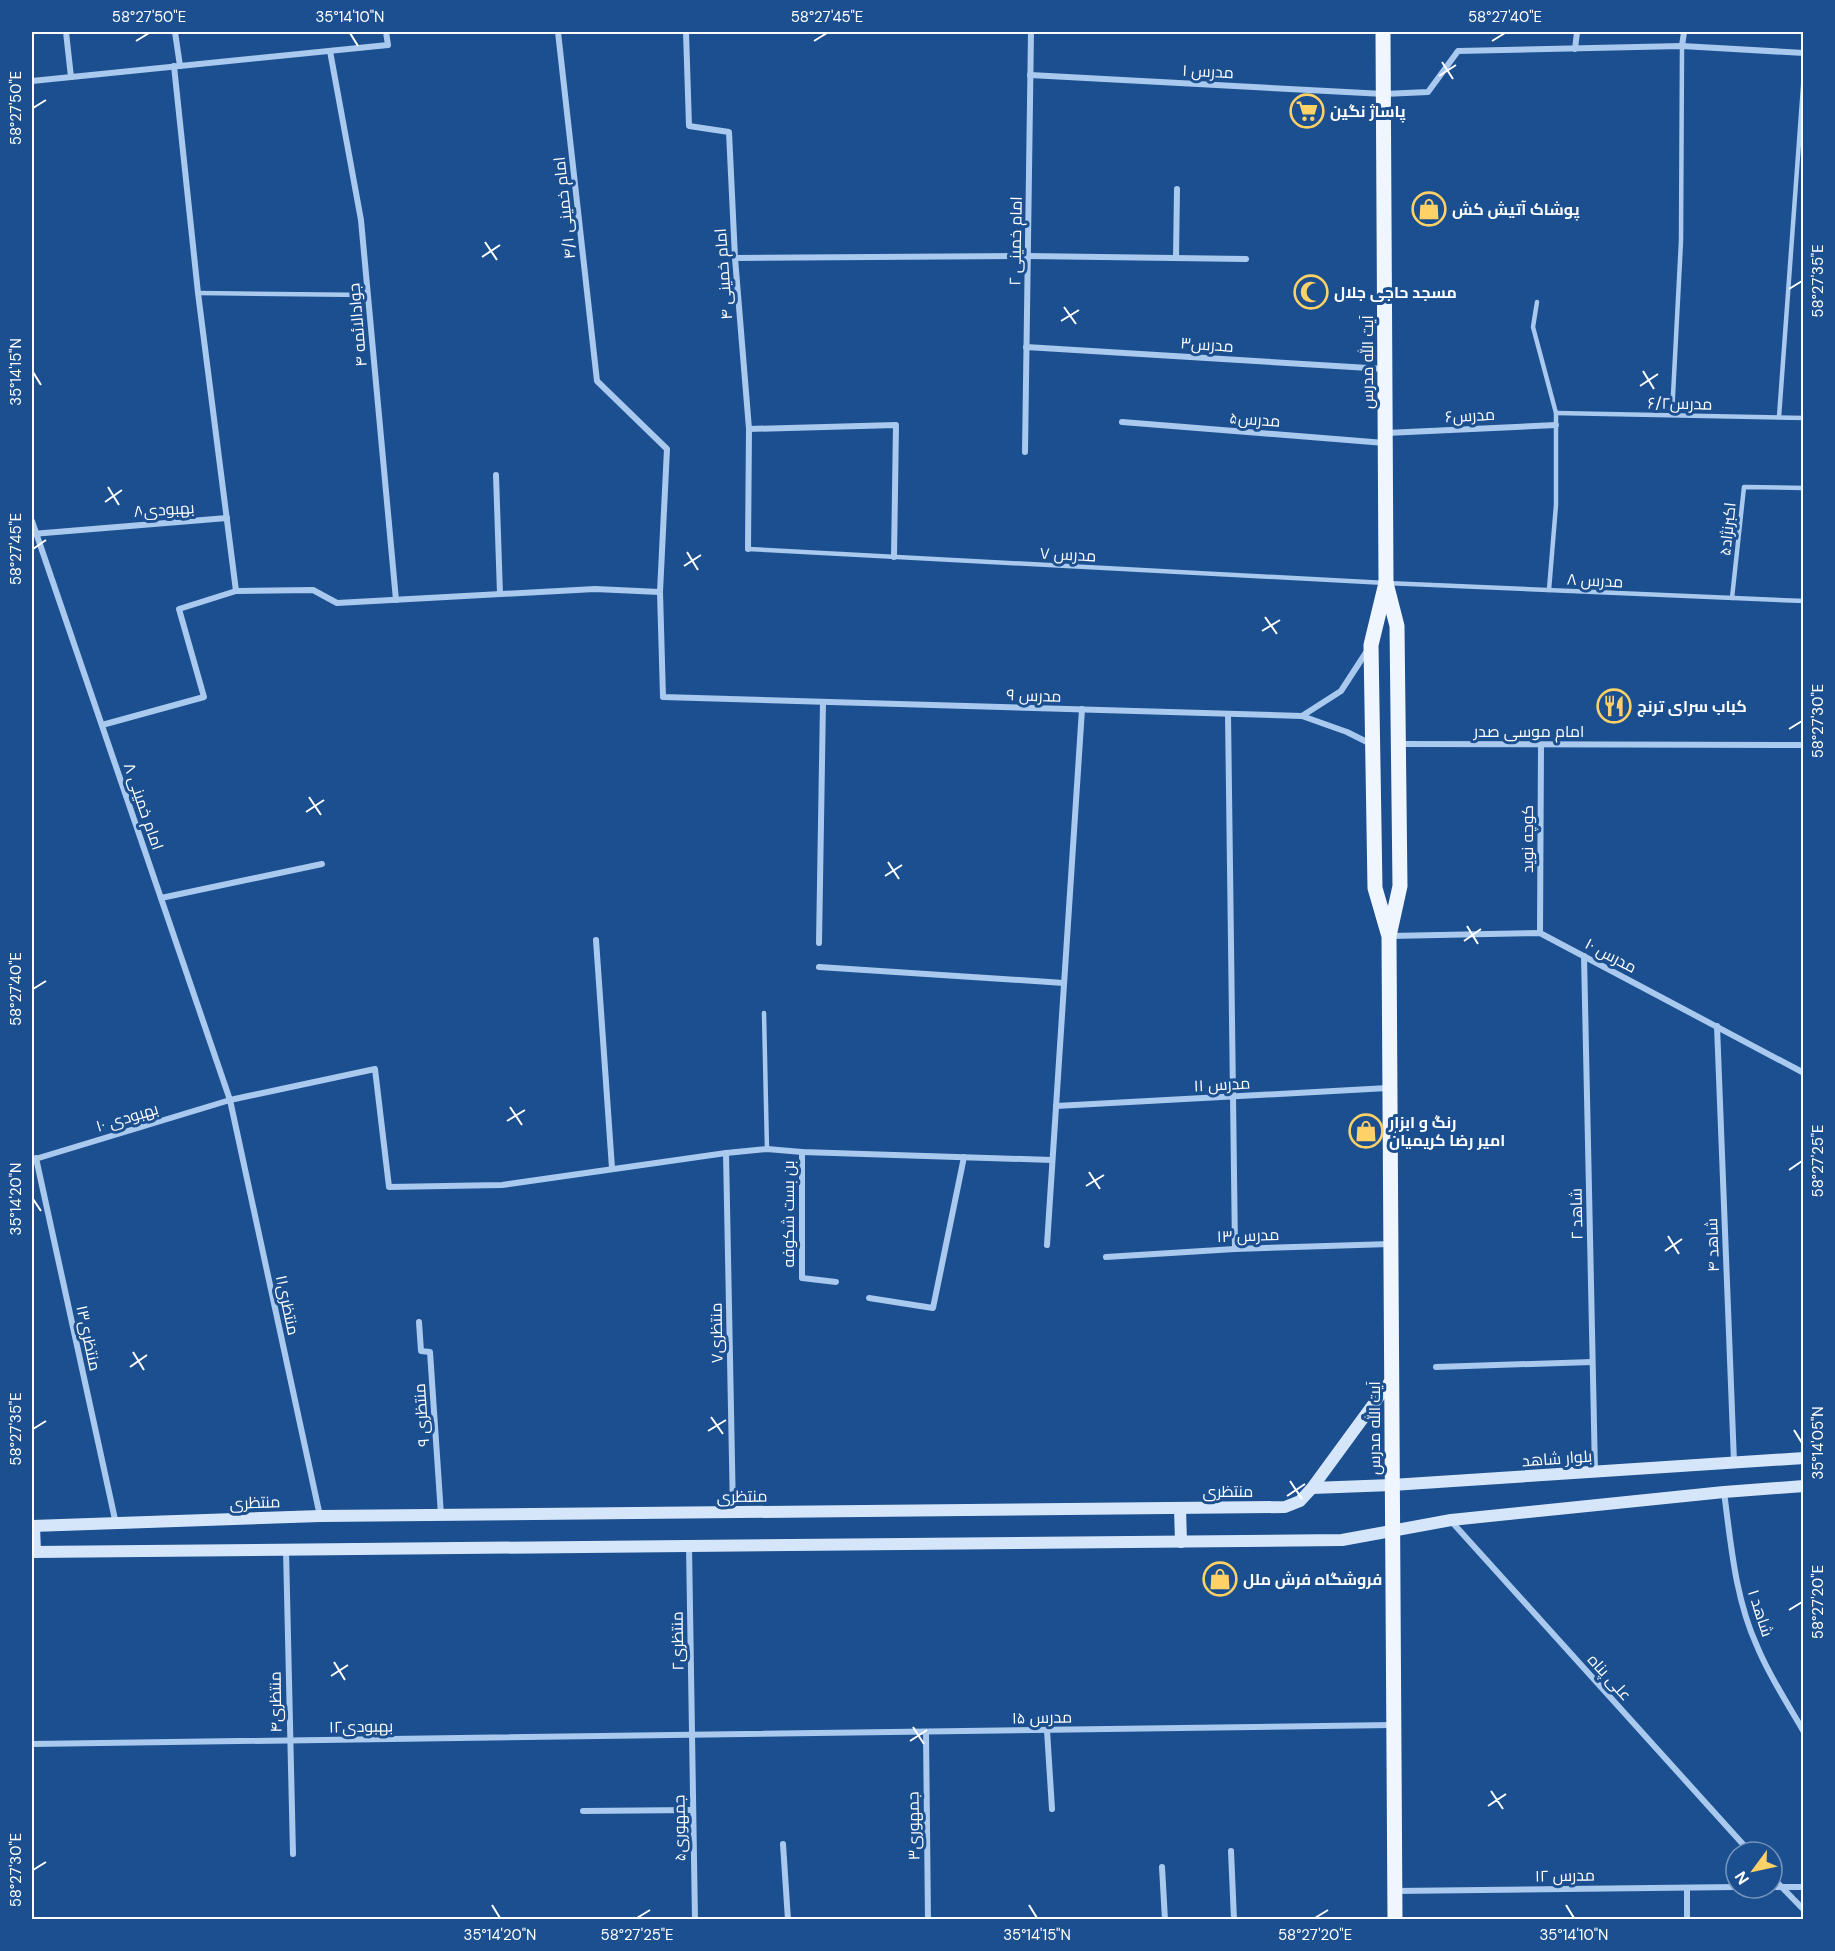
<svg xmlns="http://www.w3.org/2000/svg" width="1835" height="1951" viewBox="0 0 1835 1951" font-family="'DM Sans',Cairo,sans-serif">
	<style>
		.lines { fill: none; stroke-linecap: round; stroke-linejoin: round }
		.lane { stroke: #a9c9ee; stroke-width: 4.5 }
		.street { stroke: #a9c9ee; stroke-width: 6 }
		.secondary { stroke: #d6e6fa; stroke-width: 12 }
		.primary { stroke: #f0f6ff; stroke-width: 15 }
		.ticks { fill: none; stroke: #fff; stroke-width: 2 }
		.labels { text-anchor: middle; stroke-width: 6; stroke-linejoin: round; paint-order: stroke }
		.street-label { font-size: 16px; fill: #fff; stroke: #1b4f8f }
		.poi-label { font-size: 16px; font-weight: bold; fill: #fff; stroke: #1b4f8f; text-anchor: start }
		.neatline { fill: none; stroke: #fff; stroke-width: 2 }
		.ticks-label { font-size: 15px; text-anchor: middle; fill: #fff }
	</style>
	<rect width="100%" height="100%" fill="#1b4f8f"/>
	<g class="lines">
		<g class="lane">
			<path d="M198 293 368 295"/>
			<path d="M1537 302 1533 327 1556 413V505L1549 590"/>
			<path d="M1556 413 1804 418"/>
			<path d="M1672 415 1681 241 1682 46"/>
			<path d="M1779 417 1804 73"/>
			<path d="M748 549 1386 583 1804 601"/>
			<path d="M1732 598 1744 487 1804 488"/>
			<path d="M764 1013 767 1149"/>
		</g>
		<g class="street">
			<path d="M66 32 71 77"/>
			<path d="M175 32 180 66"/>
			<path d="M558 32 597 381 667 449 660 592 663 697 1302 716 1341 691 1367 651"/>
			<path d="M686 32 689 126 729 132 735 258 749 429 748 549"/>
			<path d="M1682 46 1684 32"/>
			<path d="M1575 49 1577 32"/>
			<path d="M330 51 361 220 396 600"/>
			<path d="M174 66 198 293 236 591"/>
			<path d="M1030 75 1384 94 1428 92 1458 51 1682 46 1804 53"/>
			<path d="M32 81 388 45 386 32"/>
			<path d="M735 258 1028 256 1246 259"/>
			<path d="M1176 258 1177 189"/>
			<path d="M1026 347 1385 369"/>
			<path d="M1122 422 1385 443"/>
			<path d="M749 429 896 425 894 557"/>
			<path d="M1386 433 1556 425"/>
			<path d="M1025 452 1031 32"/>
			<path d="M496 475 500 594"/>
			<path d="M32 521 230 1100 320 1516"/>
			<path d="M32 534 227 518"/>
			<path d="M1228 714 1235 1249"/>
			<path d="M1302 716 1347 732 1371 744"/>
			<path d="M102 725 204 697 179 609 236 591 313 590 337 603 595 589 660 592"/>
			<path d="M1399 744 1804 745"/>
			<path d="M161 898 322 864"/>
			<path d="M1540 933 1541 745"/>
			<path d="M1389 936 1540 933 1804 1073"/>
			<path d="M596 940 612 1168"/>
			<path d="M819 943 823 702"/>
			<path d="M1584 956 1595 1471"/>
			<path d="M819 967 1064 983"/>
			<path d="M1717 1026 1734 1462"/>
			<path d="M1056 1106 1388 1088"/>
			<path d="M802 1152V1278L836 1282"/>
			<path d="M726 1153 733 1512"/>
			<path d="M36 1158 116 1524"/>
			<path d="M32 1160 230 1100 375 1069 389 1187 502 1185 726 1153 767 1149 802 1152 1052 1160"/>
			<path d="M1047 1245 1082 709"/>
			<path d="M1106 1257 1235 1249 1390 1244"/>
			<path d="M869 1298 933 1308 964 1157"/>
			<path d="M419 1322 421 1351 430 1352 441 1515"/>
			<path d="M1436 1367 1592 1362"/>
			<path d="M1724 1492C1731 1544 1735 1598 1757 1646 1769 1676 1788 1704 1804 1732"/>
			<path d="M1451 1521 1750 1852"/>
			<path d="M689 1546 695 1920"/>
			<path d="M286 1550 293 1854"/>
			<path d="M1047 1730 1052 1809"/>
			<path d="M926 1732 928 1920"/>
			<path d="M32 1744 1393 1725"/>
			<path d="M583 1811 693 1810"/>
			<path d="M783 1844 788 1920"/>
			<path d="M1231 1851 1234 1920"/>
			<path d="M1162 1867 1165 1920"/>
			<path d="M1772 1877 1804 1910"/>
			<path d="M1772 1887H1804"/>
			<path d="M1687 1888V1920"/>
			<path d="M1395 1891 1736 1887"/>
		</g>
		<g class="secondary">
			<path d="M1312 1488 1392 1485 1804 1458"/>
			<path d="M1180 1508 1181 1542"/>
			<path d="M32 1526 320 1516 1285 1507 1300 1501 1312 1488 1391 1380"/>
			<path d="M34 1526 35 1552"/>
			<path d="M32 1552 1342 1540 1451 1520 1724 1492 1804 1486"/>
		</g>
		<g class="primary">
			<path d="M1383 32 1386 583 1371 645 1375 888 1388 933"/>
			<path d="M1386 583 1397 626 1400 886 1389 936 1395 1920"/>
		</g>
	</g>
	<path class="ticks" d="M350 33 358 46M136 41 149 33M814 41 827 33M1492 41 1505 33M1442 62 1453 79M1439 76 1456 65M33 108 46 100M485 242 497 260M482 257 500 245M1789 289 1802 281M1064 307 1076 324M1061 321 1079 310M1643 371 1654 389M33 372 41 385M1640 386 1658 374M108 487 119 505M105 502 122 490M33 549 46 540M687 552 698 570M684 566 701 555M1265 617 1277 634M1262 631 1280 620M1789 729 1802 721M309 797 321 815M306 812 324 800M888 862 899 879M885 876 902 865M1467 926 1478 944M1464 941 1481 929M33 989 46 981M510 1107 522 1125M507 1121 525 1110M1789 1170 1802 1161M1089 1172 1100 1189M1086 1186 1104 1175M33 1199 41 1211M1668 1236 1679 1254M1665 1251 1682 1239M133 1352 144 1370M130 1367 147 1355M711 1417 723 1434M33 1429 46 1421M1794 1430 1802 1443M708 1431 726 1420M1290 1481 1302 1499M1287 1496 1305 1484M1789 1610 1802 1602M334 1662 345 1680M331 1676 348 1665M913 1727 924 1744M910 1741 927 1730M1491 1791 1503 1809M1488 1806 1506 1794M33 1870 46 1862M492 1905 500 1918M1029 1905 1037 1918M1566 1905 1574 1918M637 1918 650 1910M1315 1918 1328 1910"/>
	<defs>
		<g id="supermarket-ring" transform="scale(1.725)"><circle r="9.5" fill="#1b4f8f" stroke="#ffd166" stroke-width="1.5"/><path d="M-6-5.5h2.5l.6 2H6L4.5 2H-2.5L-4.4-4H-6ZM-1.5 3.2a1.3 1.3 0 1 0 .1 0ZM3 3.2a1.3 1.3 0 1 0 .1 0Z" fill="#ffd166"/></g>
		<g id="shop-ring" transform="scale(1.725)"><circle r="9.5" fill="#1b4f8f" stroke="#ffd166" stroke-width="1.5"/><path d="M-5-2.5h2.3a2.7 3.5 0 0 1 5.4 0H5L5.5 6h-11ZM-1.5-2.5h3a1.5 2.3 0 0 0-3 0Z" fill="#ffd166"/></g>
		<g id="mosque-ring" transform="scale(1.725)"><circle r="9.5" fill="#1b4f8f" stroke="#ffd166" stroke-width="1.5"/><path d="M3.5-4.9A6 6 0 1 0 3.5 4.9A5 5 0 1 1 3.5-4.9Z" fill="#ffd166"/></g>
		<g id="restaurant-ring" transform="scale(1.725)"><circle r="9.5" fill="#1b4f8f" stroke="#ffd166" stroke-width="1.5"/><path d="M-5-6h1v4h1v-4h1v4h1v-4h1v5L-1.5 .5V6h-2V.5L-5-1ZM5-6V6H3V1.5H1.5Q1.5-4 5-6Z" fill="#ffd166"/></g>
	</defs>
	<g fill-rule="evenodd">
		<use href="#supermarket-ring" x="1307" y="111"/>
		<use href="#shop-ring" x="1429" y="209"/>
		<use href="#mosque-ring" x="1311" y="292"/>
		<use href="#restaurant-ring" x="1614" y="706"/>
		<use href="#shop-ring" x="1366" y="1131"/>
		<use href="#shop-ring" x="1220" y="1579"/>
	</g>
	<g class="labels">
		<g class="street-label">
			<text transform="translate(1208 71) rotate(3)" y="6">مدرس ۱</text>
			<text transform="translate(564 208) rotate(-96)" y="6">امام خمینی ۴/۱</text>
			<text transform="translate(1015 241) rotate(-89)" y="6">امام خمینی ۲</text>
			<text transform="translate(723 274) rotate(-94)" y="6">امام خمینی ۴</text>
			<text transform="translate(357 325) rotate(-95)" y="6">جوادالائمه ۴</text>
			<text transform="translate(1207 344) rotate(4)" y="6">مدرس۳</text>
			<text transform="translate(1367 362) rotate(-90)" y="6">آیت الله مدرس</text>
			<text transform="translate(1680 403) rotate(1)" y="6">مدرس۶/۲</text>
			<text transform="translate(1470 415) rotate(-3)" y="6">مدرس۶</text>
			<text transform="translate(1255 419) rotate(4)" y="6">مدرس۵</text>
			<text transform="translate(164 509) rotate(-4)" y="6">بهبودی۸</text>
			<text transform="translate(1727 529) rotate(-84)" y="6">اکبرنژاد۵</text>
			<text transform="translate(1068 554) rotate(3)" y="6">مدرس ۷</text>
			<text transform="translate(1595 580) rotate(3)" y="6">مدرس ۸</text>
			<text transform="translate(1034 695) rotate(2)" y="6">مدرس ۹</text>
			<text x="1529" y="737">امام موسی صدر</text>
			<text transform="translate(144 806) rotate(71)" y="6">امام خمینی ۸</text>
			<text transform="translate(1527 839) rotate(-90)" y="6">کوچه نوید</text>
			<text transform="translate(1611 955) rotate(28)" y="6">مدرس ۱۰</text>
			<text transform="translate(1222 1084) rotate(-3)" y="6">مدرس ۱۱</text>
			<text transform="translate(127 1117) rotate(-17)" y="6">بهبودی ۱۰</text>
			<text transform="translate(788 1214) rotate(-90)" y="6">بن بست شکوفه</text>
			<text transform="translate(1576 1214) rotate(-91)" y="6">شاهد ۲</text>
			<text transform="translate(1248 1235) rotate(-2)" y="6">مدرس ۱۳</text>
			<text transform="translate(1712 1245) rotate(-92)" y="6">شاهد ۴</text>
			<text transform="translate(288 1305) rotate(78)" y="6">منتظری۱۱</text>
			<text transform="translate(716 1333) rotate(-91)" y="6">منتظری۷</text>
			<text transform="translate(89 1338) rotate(78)" y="6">منتظری۱۳</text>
			<text transform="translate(421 1415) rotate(-94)" y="6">منتظری ۹</text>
			<text transform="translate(1374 1428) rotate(-90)" y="6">آیت الله مدرس</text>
			<text transform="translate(1557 1458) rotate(-4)" y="6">بلوار شاهد</text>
			<text x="1228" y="1497">منتظری</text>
			<text transform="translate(742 1496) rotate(-1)" y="6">منتظری</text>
			<text transform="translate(255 1502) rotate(-2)" y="6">منتظری</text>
			<text transform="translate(1761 1613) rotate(72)" y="6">شاهد ۱</text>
			<text transform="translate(677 1641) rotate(-91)" y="6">منتظری۲</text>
			<text transform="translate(1610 1677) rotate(48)" y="6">علی پناه</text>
			<text transform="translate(275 1702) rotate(-91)" y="6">منتظری۴</text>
			<text transform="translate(1042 1717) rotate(-1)" y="6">مدرس ۱۵</text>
			<text transform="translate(361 1726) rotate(-1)" y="6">بهبودی۱۲</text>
			<text transform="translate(913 1826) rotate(-91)" y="6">جمهوری۳</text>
			<text transform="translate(679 1828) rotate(-91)" y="6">جمهوری۵</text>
			<text transform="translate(1565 1875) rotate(-1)" y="6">مدرس ۱۲</text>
		</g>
		<g class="poi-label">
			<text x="1330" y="117">پاساژ نگین</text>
			<text x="1452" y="215">پوشاک آتیش کش</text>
			<text x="1334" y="298">مسجد حاجی جلال</text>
			<text x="1637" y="712">کباب سرای ترنج</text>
			<text x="1389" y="1128">رنگ و ابزار<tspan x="1389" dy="18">امیر رضا کریمیان</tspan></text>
			<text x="1243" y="1585">فروشگاه فرش ملل</text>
		</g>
	</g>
	<rect width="1835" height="1951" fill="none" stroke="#1b4f8f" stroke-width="66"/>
	<g transform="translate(1754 1870) rotate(237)"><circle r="28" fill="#1b4f8f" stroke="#7695bc" stroke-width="1.5"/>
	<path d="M0-4.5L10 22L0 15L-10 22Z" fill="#ffd166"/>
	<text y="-9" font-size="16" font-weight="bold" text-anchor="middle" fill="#ffffff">N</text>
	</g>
	<rect x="33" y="33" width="1769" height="1885" class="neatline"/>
	<g class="ticks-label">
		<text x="149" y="22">58°27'50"E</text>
		<text x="350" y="22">35°14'10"N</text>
		<text x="827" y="22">58°27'45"E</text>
		<text x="1505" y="22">58°27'40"E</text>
		<text transform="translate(16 108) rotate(-90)" y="5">58°27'50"E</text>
		<text transform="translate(1818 281) rotate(-90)" y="5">58°27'35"E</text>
		<text transform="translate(16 372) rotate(-90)" y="5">35°14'15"N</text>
		<text transform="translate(16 549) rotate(-90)" y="5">58°27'45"E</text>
		<text transform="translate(1818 721) rotate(-90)" y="5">58°27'30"E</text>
		<text transform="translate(16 989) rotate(-90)" y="5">58°27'40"E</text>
		<text transform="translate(1818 1161) rotate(-90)" y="5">58°27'25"E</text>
		<text transform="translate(16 1199) rotate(-90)" y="5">35°14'20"N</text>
		<text transform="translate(16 1429) rotate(-90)" y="5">58°27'35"E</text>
		<text transform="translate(1818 1443) rotate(-90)" y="5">35°14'05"N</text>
		<text transform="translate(1818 1602) rotate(-90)" y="5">58°27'20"E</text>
		<text transform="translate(16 1870) rotate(-90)" y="5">58°27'30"E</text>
		<text x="500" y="1940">35°14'20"N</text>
		<text x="637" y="1940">58°27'25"E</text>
		<text x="1037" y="1940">35°14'15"N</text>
		<text x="1315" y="1940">58°27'20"E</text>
		<text x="1574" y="1940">35°14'10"N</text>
	</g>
</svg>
